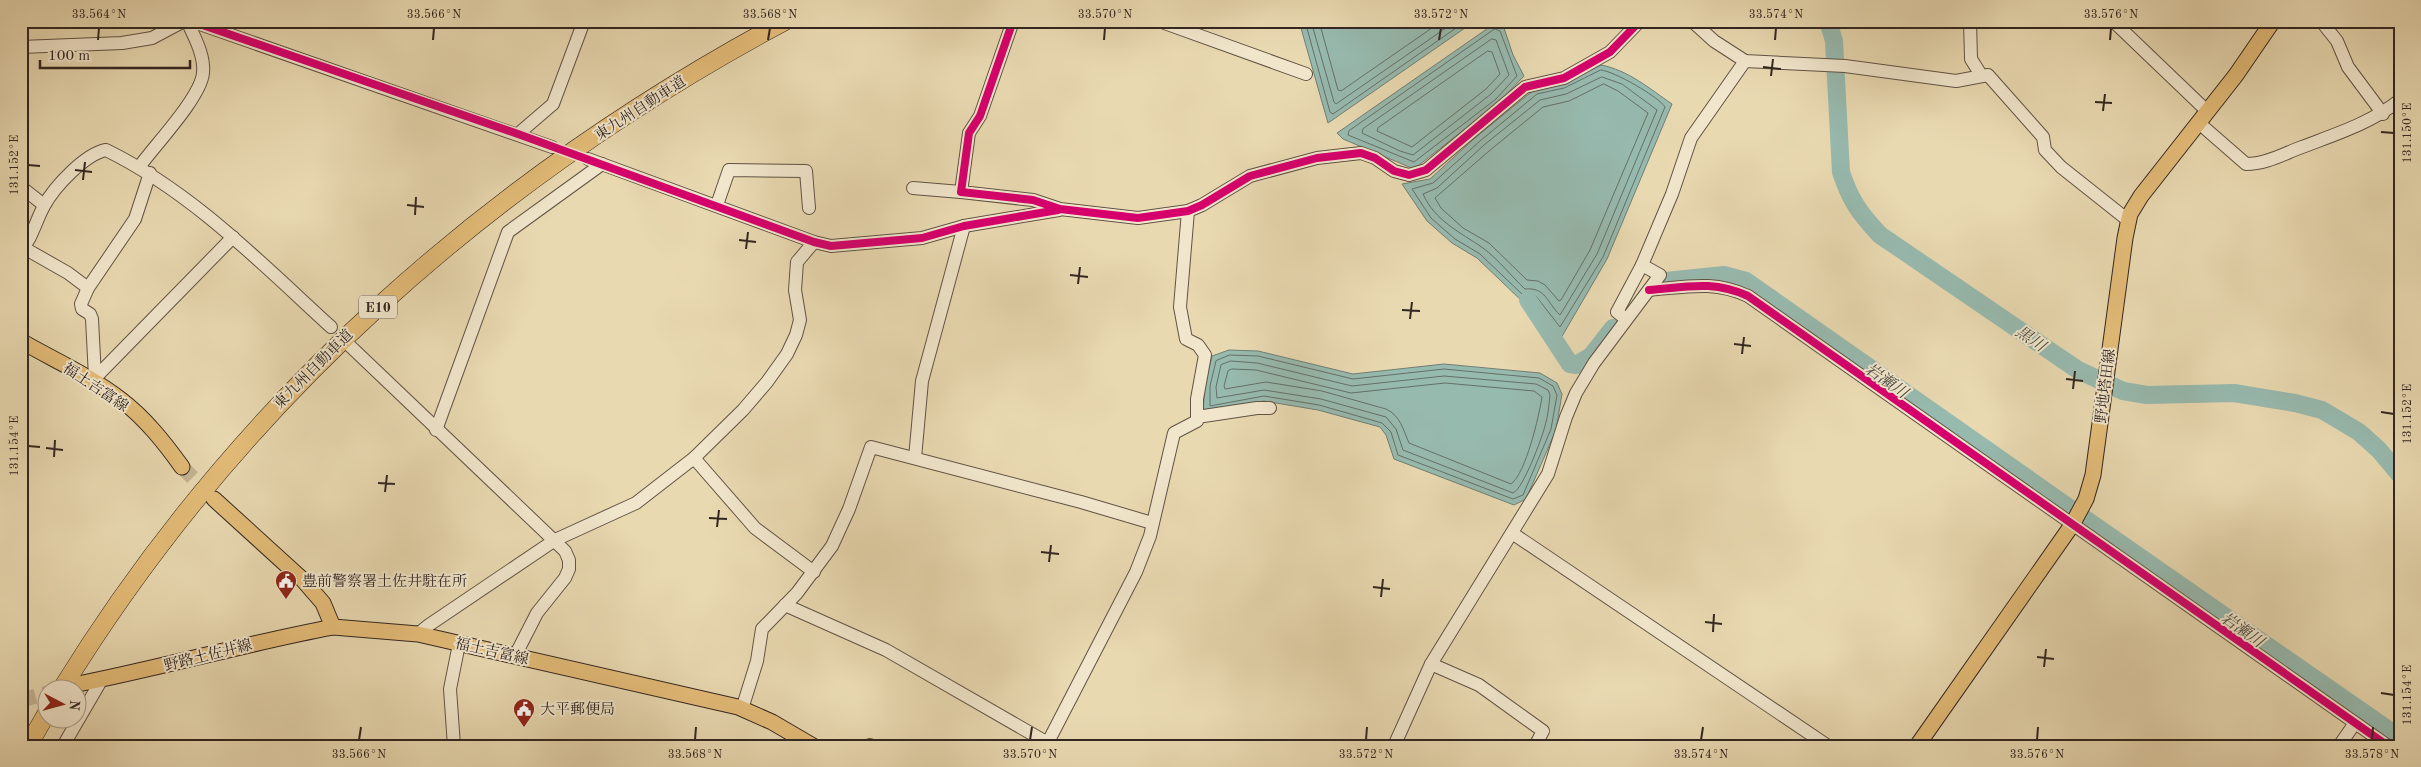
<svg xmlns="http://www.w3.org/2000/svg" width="2421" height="767" viewBox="0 0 2421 767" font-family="'Old Standard TT','Noto Serif JP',serif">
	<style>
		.water { fill: #97baaf; stroke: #6f7f76 }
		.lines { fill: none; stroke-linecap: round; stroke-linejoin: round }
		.shore { stroke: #647068; stroke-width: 1 }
		.river { stroke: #97baaf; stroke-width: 18 }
		.major-tunnel { stroke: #c4b594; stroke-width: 15; stroke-dasharray: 15 8; stroke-linecap: butt }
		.minor-casing { stroke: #605345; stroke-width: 14 }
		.major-casing { stroke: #322621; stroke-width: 17 }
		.highway-casing { stroke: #322621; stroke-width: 19 }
		.minor { stroke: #f1e6cc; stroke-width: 12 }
		.major { stroke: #e4bc78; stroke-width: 15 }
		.highway { stroke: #e4bc78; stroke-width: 18 }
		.cycleway-casing { stroke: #f1e6cc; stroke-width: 11 }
		.cycleway { stroke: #d6006c; stroke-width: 8 }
		.ticks { fill: none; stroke: #322621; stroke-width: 2 }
		.labels { text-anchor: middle; stroke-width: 4; stroke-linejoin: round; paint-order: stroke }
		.shield { fill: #f1e6cc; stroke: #6b6054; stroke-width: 1 }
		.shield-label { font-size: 14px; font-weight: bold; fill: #322621 }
		.street-label { font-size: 15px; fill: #322621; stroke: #f1e6cc }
		.poi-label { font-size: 15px; fill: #322621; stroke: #f1e6cc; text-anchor: start }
		.water-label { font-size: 16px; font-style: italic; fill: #4b4b44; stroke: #f1e6cc }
		.neatline { fill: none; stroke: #322621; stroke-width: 2 }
		.ticks-label { font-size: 12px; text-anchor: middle; fill: #322621 }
	</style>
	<rect width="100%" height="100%" fill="#e9d9b1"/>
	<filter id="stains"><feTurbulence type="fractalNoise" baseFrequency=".004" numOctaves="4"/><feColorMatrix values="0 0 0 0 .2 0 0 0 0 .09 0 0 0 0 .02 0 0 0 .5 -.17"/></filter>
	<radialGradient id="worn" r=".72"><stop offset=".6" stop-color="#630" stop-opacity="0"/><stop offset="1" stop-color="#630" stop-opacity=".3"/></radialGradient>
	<g class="water">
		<path d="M1299 21H1475L1328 123Z"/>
		<path d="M1494 24 1503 25 1513 55 1524 76 1499 102 1414 169 1343 139 1337 133Z"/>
		<path d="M1601 65C1628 70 1650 89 1672 104L1607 259 1561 338 1533 299 1524 303 1477 258 1452 243 1427 221 1402 184 1430 179 1476 137 1535 89 1563 83Z"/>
		<path d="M1229 350 1258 351 1353 374 1444 364 1540 373 1557 383 1562 394 1556 430 1526 499 1514 505 1394 459 1386 435 1380 427 1318 410 1264 401 1206 412 1203 411 1205 385 1212 356Z"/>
	</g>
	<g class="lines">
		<g class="shore">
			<path d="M1305 21 1330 112 1333 114 1466 21"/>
			<path d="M1311 21 1334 102 1336 104 1456 21"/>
			<path d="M1319 21 1338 90 1341 91 1442 21"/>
			<path d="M1495 29 1500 31 1517 76 1496 99 1414 162 1348 135 1349 131Z"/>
			<path d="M1492 39 1496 40 1509 75 1491 94 1413 155 1400 151 1362 133 1363 129Z"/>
			<path d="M1488 51 1492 52 1500 74 1486 89 1412 147 1377 131 1378 128Z"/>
			<path d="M1601 70C1614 71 1659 97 1665 107L1603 257 1560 327 1536 296H1524L1480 254 1455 239 1431 218 1412 189 1433 183 1480 141 1537 94 1564 88Z"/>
			<path d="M1602 77 1622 84 1657 110 1597 254 1560 315C1547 303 1546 287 1525 289 1511 276 1498 259 1483 248 1460 232 1435 221 1423 194L1437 188 1484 145 1540 100 1566 94Z"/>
			<path d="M1604 84 1618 91 1648 113 1590 250 1561 300 1559 301 1545 285 1538 281 1527 280 1489 243 1463 228 1441 208 1435 198 1489 151 1543 107 1569 101Z"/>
			<path d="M1230 355 1258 356 1353 379 1444 369 1539 378 1553 386 1557 395 1551 429 1523 495 1513 499 1398 455 1391 432 1382 423 1319 405 1264 396 1210 406V386L1216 361Z"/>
			<path d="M1231 361 1257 363 1352 386 1444 376 1536 384 1548 390 1550 395C1549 405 1548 416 1545 426 1542 438 1523 489 1513 493L1403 450 1396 429 1386 417 1321 399 1264 390 1217 398 1216 387 1221 365Z"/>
			<path d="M1232 369 1256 370 1351 393 1445 383 1534 391 1542 397C1539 416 1526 473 1511 484L1409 443C1403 430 1401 416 1386 409L1322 391 1266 382 1225 389 1224 386 1228 371Z"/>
		</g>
		<g class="river">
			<path d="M1828 21 1834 41 1841 172C1850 200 1860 214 1880 235L2078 370 2123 391 2147 395 2234 393 2295 403 2322 410 2359 432 2379 450 2400 475"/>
			<path d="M1666 281 1724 275 1746 281 2071 509"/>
			<path d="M1528 300 1570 364 1576 365 1591 356 1613 328"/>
			<path d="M2085 519 2400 738"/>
		</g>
		<g class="major-tunnel">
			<path d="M182 467 213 498"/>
			<path d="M21 700 48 693"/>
		</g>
		<g class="minor-casing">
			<g id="minor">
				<path d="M191 21 552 147"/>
				<path d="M1013 21 980 116 969 133 961 192 1033 200 1060 209 1138 218 1188 211 1202 205 1250 176 1317 158 1361 153 1375 158 1394 171 1409 175 1426 170 1525 87 1564 78 1610 52 1640 21"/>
				<path d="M1159 21 1306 74"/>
				<path d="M1692 21 1714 41 1745 61 1845 66 1956 81 1988 75 2043 137 2045 150 2061 167 2129 221"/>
				<path d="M1970 21 1971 59 1981 75"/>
				<path d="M2113 21 2208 112"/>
				<path d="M2321 21 2337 41 2348 67 2383 114"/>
				<path d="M21 47 122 43 152 38 184 21"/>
				<path d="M2199 123 2246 164C2266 164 2283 154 2302 147 2336 134 2371 123 2400 100"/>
				<path d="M518 134 553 104 584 21"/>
				<path d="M588 159 814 242 831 246 922 238 964 226 1059 210"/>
				<path d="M140 166C155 145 201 97 203 73 205 56 194 36 187 21"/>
				<path d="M21 187 44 205"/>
				<path d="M913 188 961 192"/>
				<path d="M717 205 729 170 806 171 809 208"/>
				<path d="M24 248 68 273 88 288"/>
				<path d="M21 250C32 239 36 220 44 206 54 187 85 154 106 150 192 192 261 263 331 327"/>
				<path d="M1649 290C1687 287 1713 280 1748 296L2388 746"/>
				<path d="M1626 319 1617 312 1642 265 1672 194 1691 138 1745 61"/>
				<path d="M349 345 565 551 569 560V569L565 578 537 613 515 656"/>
				<path d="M95 377 92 319 90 314 82 309 81 304 88 288 135 219 150 173"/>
				<path d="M93 380 233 237"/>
				<path d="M1197 417 1257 408H1270"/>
				<path d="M436 430 508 232 602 164"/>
				<path d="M694 458 755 528 814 572"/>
				<path d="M915 458 922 381 964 226"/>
				<path d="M1512 533 1828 746"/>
				<path d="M785 605 886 650 1053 746"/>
				<path d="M418 634 429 625 555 540 636 503 694 458 743 410 767 382 787 354 796 335 800 320 795 290 797 262 814 242"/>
				<path d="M1431 664 1479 685 1543 731 1535 746"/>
				<path d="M742 709 757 661 762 629 797 593 832 546 849 509 871 447 1081 502 1152 523"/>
				<path d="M870 745 872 746"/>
				<path d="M63 746 102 679"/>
				<path d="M454 746 450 689 459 644"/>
				<path d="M1046 746 1136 572 1150 536 1174 433 1197 421V399L1205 355 1198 345 1186 339 1180 307 1188 211"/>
				<path d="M1394 746 1431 664 1548 474 1566 417 1576 393 1594 363 1660 275 1642 265"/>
				<path d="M2339 746 2355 723"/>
			</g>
		</g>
		<g class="major-casing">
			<g id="major">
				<path d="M21 341C54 360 90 376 120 399 145 418 164 442 182 467"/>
				<path d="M214 499 303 580 323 603 333 627 418 634 738 707 772 722 813 746"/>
				<path d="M83 683C167 666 249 643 333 627"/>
				<path d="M1917 746 2072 525 2086 499 2093 475 2125 238 2130 214 2141 196 2236 75 2273 21"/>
			</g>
		</g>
		<g class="highway-casing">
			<g id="highway">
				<path d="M61 690C238 402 488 180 785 21"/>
				<path d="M28 746 48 711"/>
			</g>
		</g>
		<use href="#minor" class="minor"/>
		<use href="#major" class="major"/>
		<use href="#highway" class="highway"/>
		<g class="cycleway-casing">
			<g id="cycleway">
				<path d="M191 21 518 134 814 242 831 246 922 238 964 226 1058 210"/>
				<path d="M1013 21 980 116 969 133 961 192 1033 200 1060 209 1138 218 1188 211 1202 205 1250 176 1317 158 1361 153 1375 158 1394 171 1409 175 1426 170 1525 87 1564 78 1610 52 1640 21"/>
				<path d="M1649 290C1687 287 1713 280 1748 296L2388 746"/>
			</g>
		</g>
		<use href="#cycleway" class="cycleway"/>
	</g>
	<path class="ticks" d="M98 40 99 28M433 40 434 28M768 40 770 28M1104 40 1105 28M1439 40 1441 28M1775 40 1776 28M2110 40 2111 28M1763 67 1781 69M1771 76 1773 59M2095 102 2112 103M2103 111 2105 94M2381 132 2394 133M28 165 40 166M75 170 92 172M83 180 85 162M407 205 424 207M415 215 416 197M739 240 756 242M746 249 748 232M1070 275 1088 277M1078 284 1080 267M1402 310 1420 311M1410 319 1412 302M1734 344 1751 346M1742 354 1744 337M2066 379 2083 381M2073 389 2075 371M2381 412 2394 414M28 446 40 447M46 448 63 450M54 457 55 440M378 483 395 484M385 492 387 475M709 518 727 519M717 527 719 510M1041 552 1059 554M1049 562 1051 545M1373 587 1390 589M1381 597 1383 579M1705 622 1722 624M1713 632 1714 614M2037 657 2054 659M2044 667 2046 649M2381 693 2394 695M359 740 361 727M695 740 696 727M1030 740 1032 727M1366 740 1367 727M1701 740 1703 727M2037 740 2038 727M2372 740 2373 727"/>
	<defs>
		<g id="civic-pin" transform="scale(1.125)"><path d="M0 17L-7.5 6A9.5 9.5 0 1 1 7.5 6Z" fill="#8f2418" stroke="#f1e6cc"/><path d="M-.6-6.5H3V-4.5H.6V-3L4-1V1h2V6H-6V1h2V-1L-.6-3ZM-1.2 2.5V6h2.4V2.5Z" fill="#fff"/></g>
	</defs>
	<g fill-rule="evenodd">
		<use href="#civic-pin" x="286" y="581"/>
		<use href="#civic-pin" x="524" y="709"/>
	</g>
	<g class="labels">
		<rect class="shield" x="359" y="295.5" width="38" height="23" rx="4"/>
		<g class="shield-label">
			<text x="378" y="312">E10</text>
		</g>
		<g class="street-label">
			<text transform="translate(640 108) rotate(-33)" y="5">東九州自動車道</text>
			<text transform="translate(313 369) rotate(-45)" y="5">東九州自動車道</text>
			<text transform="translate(2105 386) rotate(-83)" y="5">野地塔田線</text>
			<text transform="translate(96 387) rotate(34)" y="5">福土吉富線</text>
			<text transform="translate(492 651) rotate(13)" y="5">福土吉富線</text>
			<text transform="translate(208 655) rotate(-14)" y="5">野路土佐井線</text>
		</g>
		<g class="poi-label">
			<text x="302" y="586">豊前警察署土佐井駐在所</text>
			<text x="540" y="714">大平郵便局</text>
		</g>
		<g class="water-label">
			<text transform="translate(2031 338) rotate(34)" y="6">黒川</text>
			<text transform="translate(1887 380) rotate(35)" y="6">岩瀬川</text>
			<text transform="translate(2243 629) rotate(35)" y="6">岩瀬川</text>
		</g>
	</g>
	<rect width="2421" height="767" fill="none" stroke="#e9d9b1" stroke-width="55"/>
	<g transform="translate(62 704) rotate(96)"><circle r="24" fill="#f1e6cc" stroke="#a59988"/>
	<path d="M0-4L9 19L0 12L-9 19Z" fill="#8f2418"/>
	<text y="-8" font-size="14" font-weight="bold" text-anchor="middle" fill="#322621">N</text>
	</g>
	<path d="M40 60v8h150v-8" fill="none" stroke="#322621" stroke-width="2.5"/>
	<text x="48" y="60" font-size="15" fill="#322621" stroke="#f1e6cc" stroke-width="4" paint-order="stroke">100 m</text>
	<rect x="28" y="28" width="2366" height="712" class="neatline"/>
	<g class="ticks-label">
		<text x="99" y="18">33.564°N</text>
		<text x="434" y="18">33.566°N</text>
		<text x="770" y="18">33.568°N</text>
		<text x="1105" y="18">33.570°N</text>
		<text x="1441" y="18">33.572°N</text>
		<text x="1776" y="18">33.574°N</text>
		<text x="2111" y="18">33.576°N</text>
		<text transform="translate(2407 133) rotate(-90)" y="4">131.150°E</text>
		<text transform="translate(14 165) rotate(-90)" y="4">131.152°E</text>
		<text transform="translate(2407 414) rotate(-90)" y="4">131.152°E</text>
		<text transform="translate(14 446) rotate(-90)" y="4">131.154°E</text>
		<text transform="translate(2407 695) rotate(-90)" y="4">131.154°E</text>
		<text x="359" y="758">33.566°N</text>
		<text x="695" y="758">33.568°N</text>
		<text x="1030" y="758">33.570°N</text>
		<text x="1366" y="758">33.572°N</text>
		<text x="1701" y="758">33.574°N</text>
		<text x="2037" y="758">33.576°N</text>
		<text x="2372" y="758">33.578°N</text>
	</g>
	<rect width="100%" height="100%" filter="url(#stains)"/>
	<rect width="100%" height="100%" fill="url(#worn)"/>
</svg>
